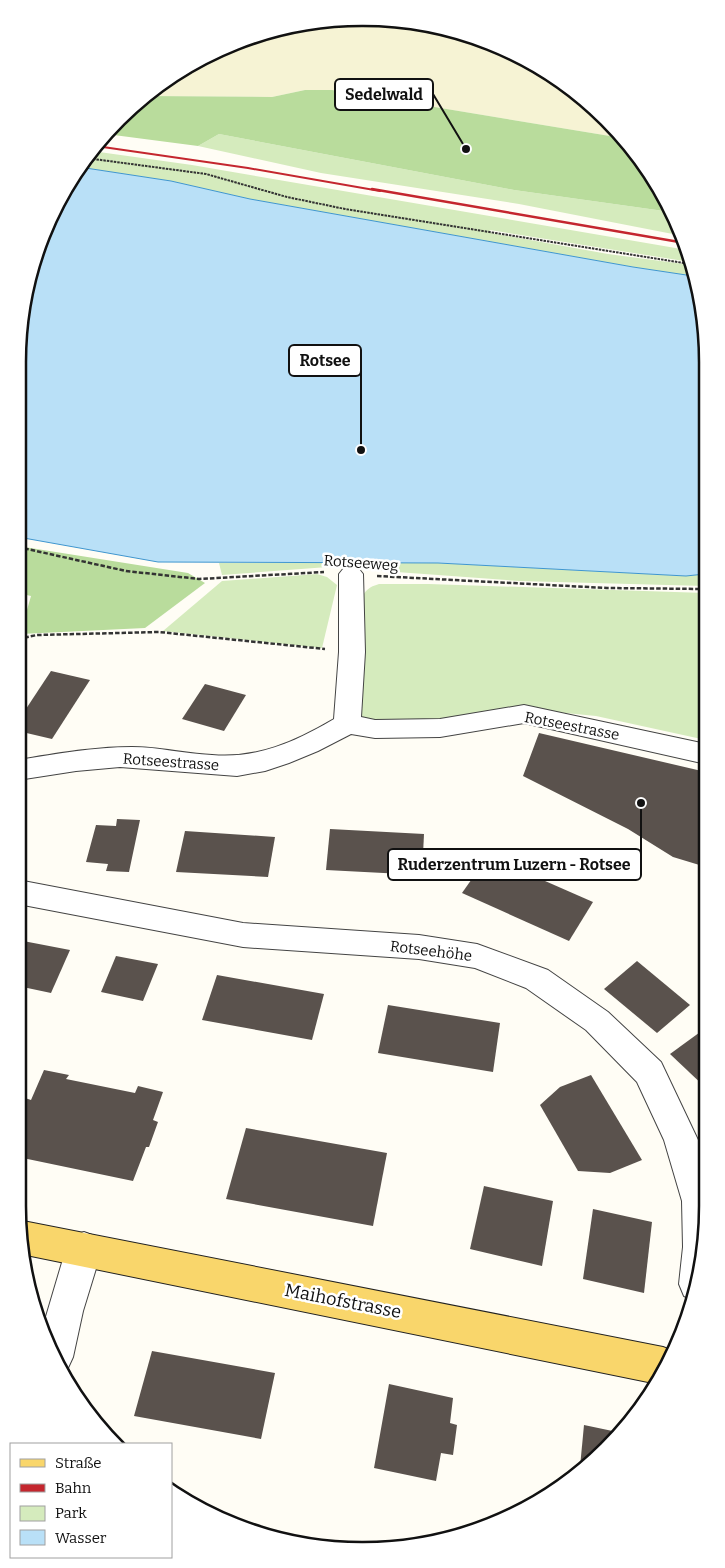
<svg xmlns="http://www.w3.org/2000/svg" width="725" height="1568" viewBox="0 0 725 1568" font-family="Bitter,serif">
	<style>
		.farmland { fill: #f6f3d4 }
		.green { fill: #d5ebbd }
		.forest { fill: #b9dc9c }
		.water { fill: #b9e0f7; stroke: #3f96cf }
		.building { fill: #5a524d }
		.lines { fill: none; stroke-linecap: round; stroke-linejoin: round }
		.street-casing { stroke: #444; stroke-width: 2 }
		.primary-casing { stroke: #222; stroke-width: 2 }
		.path-far1 { stroke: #333; stroke-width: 2; stroke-dasharray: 2.5 1; stroke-linecap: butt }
		.path { stroke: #333; stroke-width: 2.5; stroke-dasharray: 4.5 2; stroke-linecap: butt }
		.street { fill: #fff; fill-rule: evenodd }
		.primary { fill: #f9d66b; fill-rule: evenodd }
		.rail-far1 { stroke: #c4262e; stroke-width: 2 }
		.rail { stroke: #c4262e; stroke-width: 2.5 }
		.labels { text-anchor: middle; stroke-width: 5; stroke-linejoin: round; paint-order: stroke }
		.street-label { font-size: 15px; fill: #111; stroke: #fff }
		.near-street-label { font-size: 18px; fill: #111; stroke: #fff }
		.rim { fill: none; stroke: #111; stroke-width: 2.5 }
		.leader { fill: none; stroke: #111; stroke-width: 2 }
		.callout-dot { fill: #111; stroke: #fff; stroke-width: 2 }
		.callout { fill: #fff; stroke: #111; stroke-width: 2 }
		.callout-label { font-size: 16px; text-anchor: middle; font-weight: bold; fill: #111 }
	</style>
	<rect width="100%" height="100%" fill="#fffdf5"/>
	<path class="farmland" d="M362 18 430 24 494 44 572 89 622 138 332 90H305L272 97 146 96 171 76 230 44 295 24Z"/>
	<g class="green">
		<path d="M219 134 514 190 671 212 683 236 519 204 321 173 198 146Z"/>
		<path d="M92 151 192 165 687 250 690 262 490 230 491 233 608 254 691 265 693 276 633 267 250 199 171 181 79 167Z"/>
		<path d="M219 563H438L686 576 705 574V586L519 581 328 567 222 575Z"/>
		<path d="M317 574 327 577 337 585 322 648 163 631 222 581Z"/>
		<path d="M379 584H429L705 593 706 740 596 716 545 711 376 725 363 718 357 705 361 600C365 590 369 587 379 584Z"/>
	</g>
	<g class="forest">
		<path d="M305 90H332L622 138 636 152 671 212 514 190 219 134 198 146 106 134 118 119 146 96 272 97Z"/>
		<path d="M18 546 188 573 205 583 145 628 20 634 31 596 18 593Z"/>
	</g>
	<path class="water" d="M79 167 171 181 250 199 633 267 693 276 705 317V574L686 576 438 563 158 562 18 537V362L24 295 44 231Z"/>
	<g class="building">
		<path d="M51 671 90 680 52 739 18 731V721Z"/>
		<path d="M205 684 246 695 224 731 182 719Z"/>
		<path d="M539 733 706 772V867L673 857 628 829 523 776Z"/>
		<path d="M117 819 140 820 129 872 106 871 108 864 86 862 96 825 116 826Z"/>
		<path d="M330 829 424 834 422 875 326 870Z"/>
		<path d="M185 831 275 837 268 877 176 872Z"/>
		<path d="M488 856 593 902 569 941 462 893Z"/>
		<path d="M18 940 70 950 51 993 18 986Z"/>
		<path d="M116 956 158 964 143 1001 101 992Z"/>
		<path d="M637 961 690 1005 657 1033 604 989Z"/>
		<path d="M217 975 324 994 312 1040 202 1020Z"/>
		<path d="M388 1005 500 1023 493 1072 378 1053Z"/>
		<path d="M707 1027V1089L670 1054Z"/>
		<path d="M44 1070 69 1075 66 1079 135 1093 138 1086 163 1092 153 1120 158 1122 149 1147H146L133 1181 18 1157V1133L22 1124 18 1123V1116L25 1098 31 1100Z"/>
		<path d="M591 1075 642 1160 610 1173 578 1171 540 1105 560 1087Z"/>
		<path d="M246 1128 387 1153 373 1226 226 1199Z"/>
		<path d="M484 1186 553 1201 542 1266 470 1249Z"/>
		<path d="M593 1209 652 1222 644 1293 583 1279Z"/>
		<path d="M152 1351 275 1373 261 1439 134 1416Z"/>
		<path d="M389 1384 453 1398 450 1423 457 1425 453 1455 441 1453 436 1481 374 1468Z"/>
		<path d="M584 1425 622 1433 580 1467Z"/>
	</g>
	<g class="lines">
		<g class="street-casing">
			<g id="street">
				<path d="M351 567 359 569 363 574 365 652 361 717 375 720 440 719 524 705 706 744V764L524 723 440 737 375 738 351 734 318 751 289 763 265 771 237 776 120 767 76 771 18 780V760C56 754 94 747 132 747 159 747 185 754 212 755 257 759 295 742 334 719L339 652V574L343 569Z"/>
				<path d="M18 880 243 923 419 935 477 944 548 970 608 1012 661 1062 698 1140 707 1171V1206L701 1273 693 1300 684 1296 679 1284 683 1247 682 1201 664 1140 637 1082 586 1030 526 988 475 968 419 959 243 947 18 904Z"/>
				<path d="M84 1232 97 1237 102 1249 83 1311 73 1357 67 1370 61 1373 42 1330 66 1249 71 1237Z"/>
			</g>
		</g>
		<g class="primary-casing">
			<path id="primary" d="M23 1221 663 1347 673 1351 653 1383 26 1255 20 1222Z"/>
		</g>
		<path class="path-far1" d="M86 158 206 174 287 197 345 209 690 264"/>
		<g class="path">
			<path d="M18 547 126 571 199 579 324 572"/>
			<path d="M377 576 607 588 705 589"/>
			<path d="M18 639 37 635 159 632 325 649"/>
		</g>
		<use href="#street" class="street"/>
		<use href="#primary" class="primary"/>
		<path class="rail-far1" d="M96 146 248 168 380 191"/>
		<path class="rail" d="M372 189 685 243"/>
	</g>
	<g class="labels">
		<g class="street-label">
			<text transform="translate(361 563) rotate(4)" y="5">Rotseeweg</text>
			<text transform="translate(572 726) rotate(11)" y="5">Rotseestrasse</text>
			<text transform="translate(171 762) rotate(4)" y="5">Rotseestrasse</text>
			<text transform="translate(431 951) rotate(7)" y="5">Rotseehöhe</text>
		</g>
		<g class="near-street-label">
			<text transform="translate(343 1301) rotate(11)" y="6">Maihofstrasse</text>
		</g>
	</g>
	<path d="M0 0H725V1568H0ZM362 26H363A336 336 0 0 1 699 362V1206A336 336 0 0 1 363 1542H362A336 336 0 0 1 26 1206V362A336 336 0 0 1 362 26Z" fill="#fff" fill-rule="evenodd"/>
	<path class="rim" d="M362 26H363A336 336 0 0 1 699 362V1206A336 336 0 0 1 363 1542H362A336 336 0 0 1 26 1206V362A336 336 0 0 1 362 26Z"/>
	<path class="leader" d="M466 149L433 94M361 450L361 360M641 803L641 865"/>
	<g class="callout-dot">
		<circle cx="466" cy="149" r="5"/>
		<circle cx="361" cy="450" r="5"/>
		<circle cx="641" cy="803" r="5"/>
	</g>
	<g class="callout">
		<rect x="335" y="79" width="98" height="31" rx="5"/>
		<rect x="289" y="345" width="72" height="31" rx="5"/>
		<rect x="388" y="849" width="253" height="31" rx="5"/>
	</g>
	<g class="callout-label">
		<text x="384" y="100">Sedelwald</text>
		<text x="325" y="366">Rotsee</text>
		<text x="514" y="870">Ruderzentrum Luzern - Rotsee</text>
	</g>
	<rect x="10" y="1443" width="162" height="115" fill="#ffffff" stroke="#a0a0a0"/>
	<rect x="20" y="1459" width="25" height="8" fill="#f9d66b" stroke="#a0a0a0"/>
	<text x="55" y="1468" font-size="15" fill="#111111">Straße</text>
	<rect x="20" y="1484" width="25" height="8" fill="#c4262e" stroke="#a0a0a0"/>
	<text x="55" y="1493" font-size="15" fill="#111111">Bahn</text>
	<rect x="20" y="1506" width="25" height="15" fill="#d5ebbd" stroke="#a0a0a0"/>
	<text x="55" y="1518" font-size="15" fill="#111111">Park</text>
	<rect x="20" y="1530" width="25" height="15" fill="#b9e0f7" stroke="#a0a0a0"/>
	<text x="55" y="1543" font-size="15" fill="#111111">Wasser</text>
</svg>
